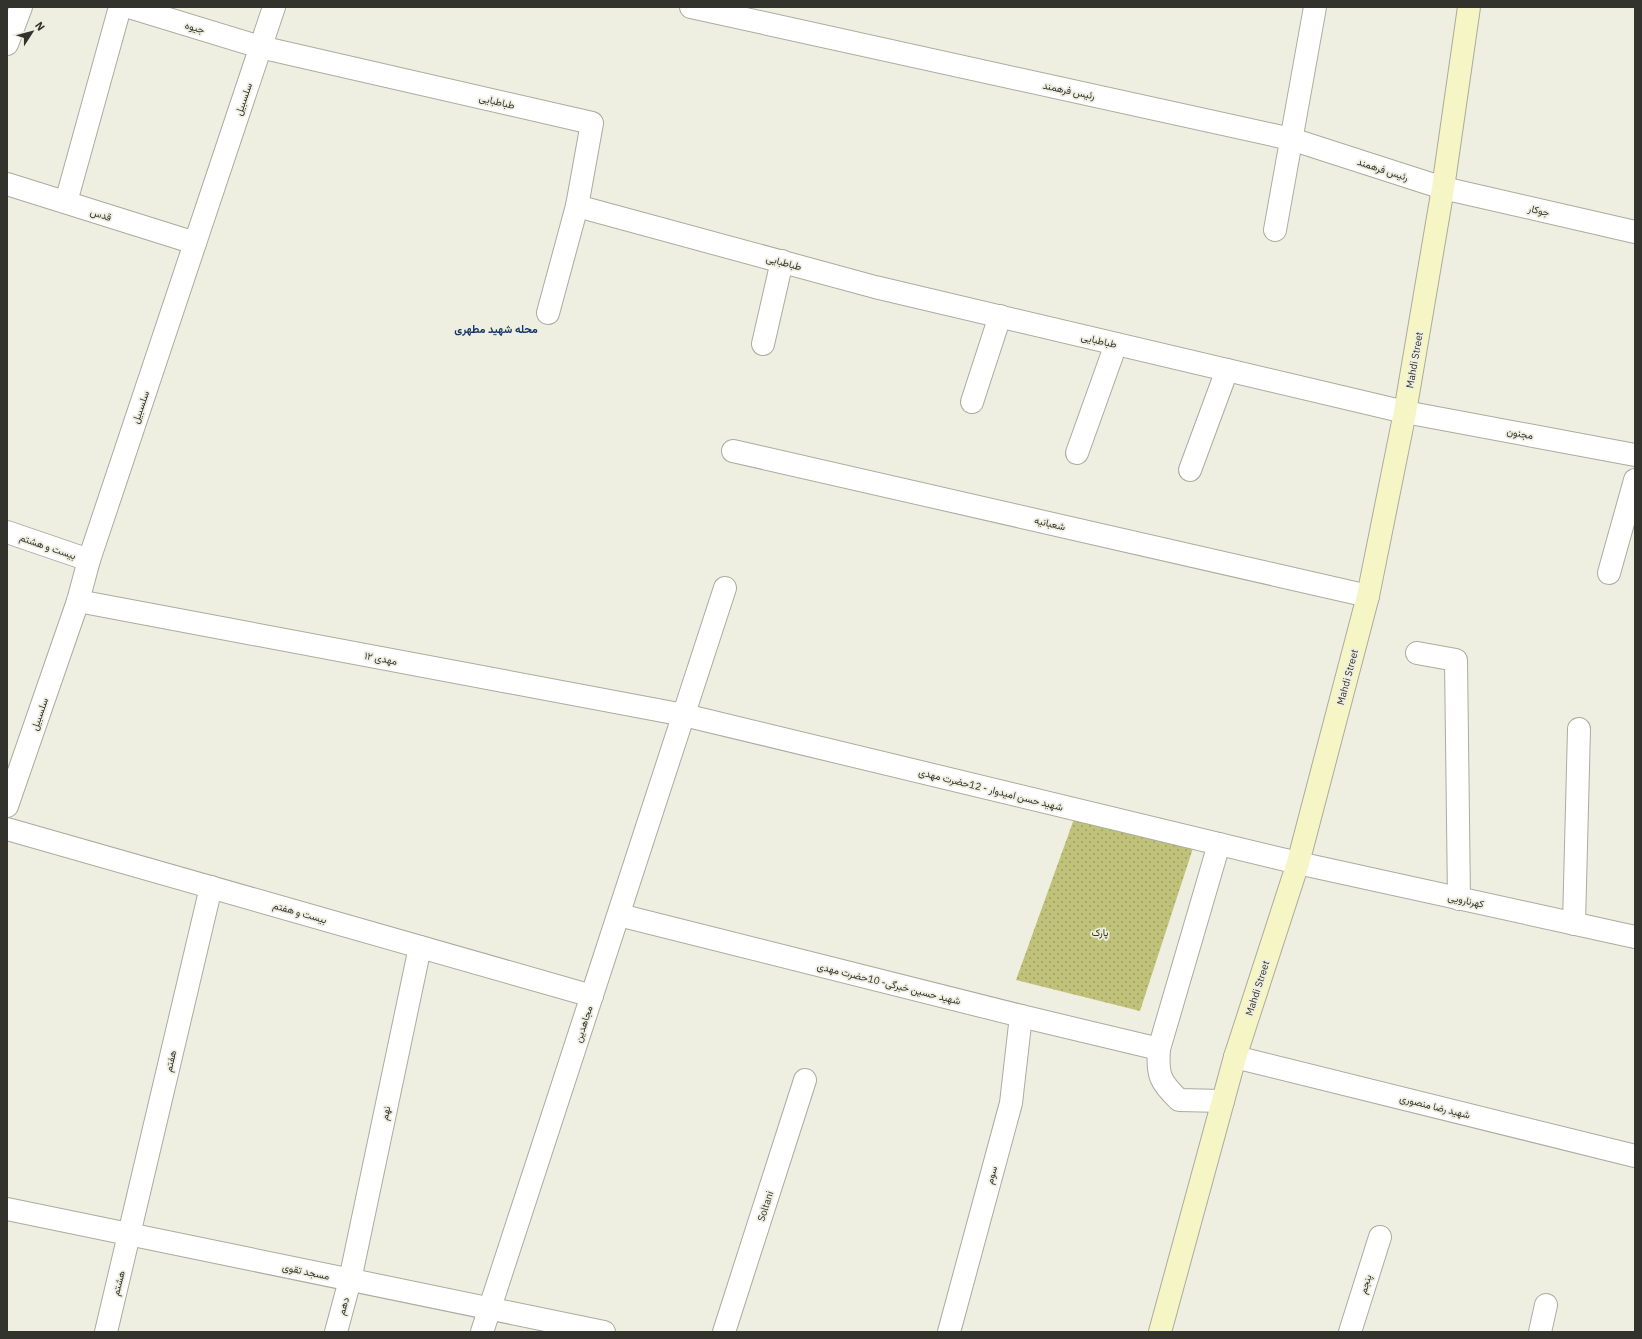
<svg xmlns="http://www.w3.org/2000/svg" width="1642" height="1339" viewBox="0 0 1642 1339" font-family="'IBM Plex Sans',Vazirmatn,sans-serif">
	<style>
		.grass { fill: url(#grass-dots) }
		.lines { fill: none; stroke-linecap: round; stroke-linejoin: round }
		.minor-casing { stroke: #abab9e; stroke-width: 24 }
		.tertiary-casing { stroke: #abab9e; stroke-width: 24 }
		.secondary-casing { stroke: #abab9e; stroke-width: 24 }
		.minor { stroke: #fff; stroke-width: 22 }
		.tertiary { stroke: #fff; stroke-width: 22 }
		.secondary { stroke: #f5f5c5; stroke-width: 22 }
		.labels { text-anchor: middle; stroke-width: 3.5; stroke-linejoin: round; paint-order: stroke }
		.street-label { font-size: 10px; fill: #33332e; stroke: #eeefe1 }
		.park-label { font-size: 10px; fill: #353508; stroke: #eeefe1 }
		.neighbourhood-label { font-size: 11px; font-weight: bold; fill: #14356a; stroke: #eeefe1 }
	</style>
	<defs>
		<pattern id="grass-dots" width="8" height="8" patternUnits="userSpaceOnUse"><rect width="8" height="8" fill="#c0c279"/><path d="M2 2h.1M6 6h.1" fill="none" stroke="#9d9e64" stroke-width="1.8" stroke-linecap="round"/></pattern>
	</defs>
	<rect width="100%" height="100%" fill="#eeefe1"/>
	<path class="grass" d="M1074 819 1194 845 1140 1011 1016 980Z"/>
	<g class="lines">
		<g class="minor-casing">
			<g id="minor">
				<path d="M129 7 260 47 592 123 577 206 875 287 1405 412 1635 455"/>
				<path d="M691 7 1291 139 1443 188 1635 232"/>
				<path d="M7 44 21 7"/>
				<path d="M7 184 195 243"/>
				<path d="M66 202 120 7"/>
				<path d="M1275 230 1315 7"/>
				<path d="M548 313 577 206"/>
				<path d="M763 344 782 261"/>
				<path d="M972 402 1000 316"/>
				<path d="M733 451 1368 596"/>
				<path d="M1077 453 1116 344"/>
				<path d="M1190 470 1227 370"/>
				<path d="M7 532 89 560"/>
				<path d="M1609 573 1635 480"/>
				<path d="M78 601 684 715 1298 863 1635 937"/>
				<path d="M1417 653 1456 660 1459 899"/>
				<path d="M7 829 592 996"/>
				<path d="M1219 844 1159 1049C1157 1075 1160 1082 1179 1100L1223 1101"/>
				<path d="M619 915 1021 1016 1159 1049"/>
				<path d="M1574 924 1579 729"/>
				<path d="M1235 1057 1635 1156"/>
				<path d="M7 1209 604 1332"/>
				<path d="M106 1332 211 887"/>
				<path d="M336 1332 350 1280 420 947"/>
				<path d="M482 1332 725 588"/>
				<path d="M724 1332 805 1080"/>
				<path d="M949 1332 1011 1103 1021 1016"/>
				<path d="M1350 1332 1380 1237"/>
				<path d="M1540 1332 1546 1305"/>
			</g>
		</g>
		<g class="tertiary-casing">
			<path id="tertiary" d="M7 806 78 601 89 560 274 7"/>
		</g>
		<g class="secondary-casing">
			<path id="secondary" d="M1160 1332 1235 1057 1298 863 1368 596 1405 412 1443 188 1469 7"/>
		</g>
		<use href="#minor" class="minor"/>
		<use href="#tertiary" class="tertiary"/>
		<use href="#secondary" class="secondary"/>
	</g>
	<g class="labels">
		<g class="street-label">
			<text transform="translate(195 27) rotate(17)" y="4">جیوه</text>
			<text transform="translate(1069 90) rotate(12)" y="4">رئیس فرهمند</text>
			<text transform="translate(243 99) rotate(-71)" y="4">سلسبیل</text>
			<text transform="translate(497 101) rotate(13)" y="4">طباطبایی</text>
			<text transform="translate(1383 169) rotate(18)" y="4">رئیس فرهمند</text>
			<text transform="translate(1539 210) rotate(13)" y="4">جوکار</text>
			<text transform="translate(101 214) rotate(18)" y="4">قدس</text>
			<text transform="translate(784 262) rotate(15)" y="4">طباطبایی</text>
			<text transform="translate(1099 340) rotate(13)" y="4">طباطبایی</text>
			<text transform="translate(1414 360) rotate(-80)" y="4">Mahdi Street</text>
			<text transform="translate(140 407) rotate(-71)" y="4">سلسبیل</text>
			<text transform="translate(1520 433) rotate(10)" y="4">مجنون</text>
			<text transform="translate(1050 523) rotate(13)" y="4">شعبانیه</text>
			<text transform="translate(48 546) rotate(19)" y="4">بیست و هشتم</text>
			<text transform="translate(381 658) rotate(11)" y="4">مهدی ۱۲</text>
			<text transform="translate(1347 677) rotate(-75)" y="4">Mahdi Street</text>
			<text transform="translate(39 714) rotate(-71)" y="4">سلسبیل</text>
			<text transform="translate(991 789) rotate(14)" y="4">شهید حسن امیدوار - 12حضرت مهدی</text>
			<text transform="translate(1466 900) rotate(12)" y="4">کهرنارویی</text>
			<text transform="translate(300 912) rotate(16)" y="4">بیست و هفتم</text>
			<text transform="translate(889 983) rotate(14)" y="4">شهید حسین خبرگی- 10حضرت مهدی</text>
			<text transform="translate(1257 988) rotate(-72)" y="4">Mahdi Street</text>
			<text transform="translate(583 1024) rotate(-72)" y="4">مجاهدین</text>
			<text transform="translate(170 1061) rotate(-77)" y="4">هفتم</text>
			<text transform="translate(1435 1106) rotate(14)" y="4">شهید رضا منصوری</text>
			<text transform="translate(385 1113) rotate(-78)" y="4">نهم</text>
			<text transform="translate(991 1175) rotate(-75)" y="4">سوم</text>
			<text transform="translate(765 1206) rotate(-72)" y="4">Soltani</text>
			<text transform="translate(306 1271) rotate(12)" y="4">مسجد تقوی</text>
			<text transform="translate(118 1283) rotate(-76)" y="4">هشتم</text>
			<text transform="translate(1365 1284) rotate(-73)" y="4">پنجم</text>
			<text transform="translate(343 1306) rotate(-74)" y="4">دهم</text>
		</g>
		<g class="park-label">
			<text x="1100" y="936">پارک</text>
		</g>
		<g class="neighbourhood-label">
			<text x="496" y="333">محله شهید مطهری</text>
		</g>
	</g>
	<rect width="1642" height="1339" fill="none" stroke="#33332e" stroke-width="16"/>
	<g transform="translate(32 32) rotate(54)" stroke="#eeefe1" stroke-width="3" paint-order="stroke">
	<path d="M0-3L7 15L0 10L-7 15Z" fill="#33332e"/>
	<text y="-6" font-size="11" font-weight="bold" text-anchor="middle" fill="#33332e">N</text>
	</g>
</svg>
